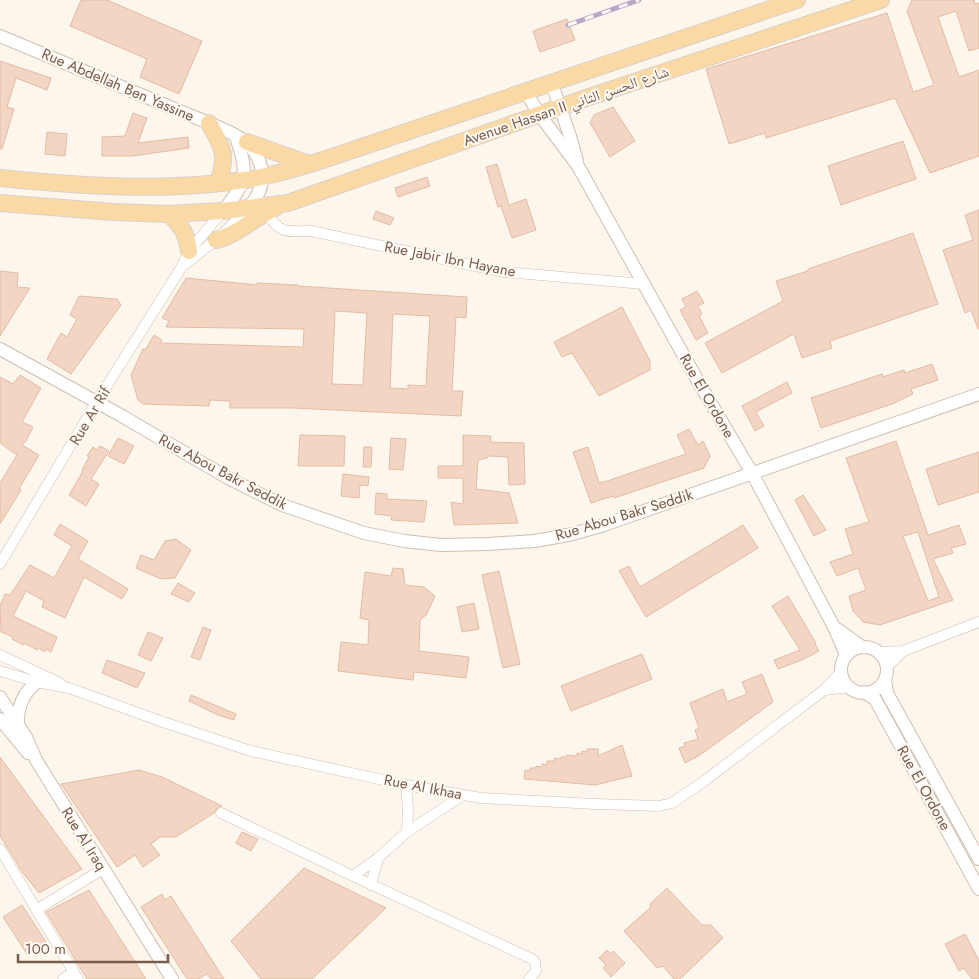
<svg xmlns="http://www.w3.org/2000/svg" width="979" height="979" viewBox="0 0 979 979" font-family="Jost,'Noto Naskh Arabic',sans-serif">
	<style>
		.building { fill: #f3d5c3; stroke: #e6bba3; fill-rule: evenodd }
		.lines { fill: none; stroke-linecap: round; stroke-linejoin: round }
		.minor-casing { stroke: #d1beb0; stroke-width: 11 }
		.tertiary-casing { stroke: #d1beb0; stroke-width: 14 }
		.primary-casing { stroke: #dad1cd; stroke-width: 18 }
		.minor { stroke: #fff; stroke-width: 10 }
		.tertiary { stroke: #fff; stroke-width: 12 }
		.primary { stroke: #fbd9a5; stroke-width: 16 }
		.rail-casing { stroke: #b9a8c9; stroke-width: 5 }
		.rail { stroke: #fffaf3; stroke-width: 3; stroke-dasharray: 9; stroke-linecap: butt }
		.labels { text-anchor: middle; stroke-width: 4; stroke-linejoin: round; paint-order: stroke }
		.street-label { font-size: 15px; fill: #7a5c4d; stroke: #fffaf3 }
	</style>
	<rect width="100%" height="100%" fill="#fdf6ec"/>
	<g class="building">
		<path d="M81 0H107L202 41 179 94 140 77 147 59 70 26Z"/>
		<path d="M912 0H974L975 4 979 3V48L969 51 956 11 938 17 959 77 979 70V156L930 173 895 98 766 138 765 133 729 144 706 69 887 13 913 92 934 85 907 11Z"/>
		<path d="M567 19 575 40 540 52 533 31Z"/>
		<path d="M0 61 51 78 47 90 16 78 7 107 14 109 2 149H0Z"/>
		<path d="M613 107 635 141 610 157 590 123 594 115Z"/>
		<path d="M133 113 147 118 138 143 188 137 189 148 132 156H102V137L125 136Z"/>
		<path d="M47 132 67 134 65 156 45 154Z"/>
		<path d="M903 141 916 179 841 205 828 166Z"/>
		<path d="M497 164 509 205 526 199 536 230 512 238 501 206 498 207 486 167Z"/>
		<path d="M427 177 430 186 398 197 395 188Z"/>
		<path d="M979 210V329H978L971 310 965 313 943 250 973 240 965 215Z"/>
		<path d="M376 211 394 218 390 225 373 219Z"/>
		<path d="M913 233 938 304 830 341 832 348 802 358 794 334 722 373 705 343 783 301 776 281 808 271V269Z"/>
		<path d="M0 271 18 273 17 287 30 288 0 336Z"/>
		<path d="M186 278 248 284 257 285V283L298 285V286L467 297 466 318 456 317 452 391H463L461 416 293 408H230V401L210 400 209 406 143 404 138 400 131 375 143 349 145 350 154 335 162 340 160 343 303 347 304 329 166 327 169 321 162 318ZM335 311 367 313 363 385 332 384ZM393 314 430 316 426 386 408 385V389L390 388Z"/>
		<path d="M697 291 704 303 698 306 702 314 699 316 708 333 696 340 680 310 686 307 682 299Z"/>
		<path d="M79 296 117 299 121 305 71 374 47 359 61 333 67 337 77 319 70 315Z"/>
		<path d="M622 307 650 361V370L599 396 572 353 562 357 554 342Z"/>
		<path d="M932 364 938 380 911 389 913 394 892 404 821 428 811 398 882 374 883 377 904 370 905 373Z"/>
		<path d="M20 375 41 388 22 422 33 427 26 441 22 445 39 455 19 489 21 490 0 524V483L17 455 0 443V377L13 384Z"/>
		<path d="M787 382 792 393 756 412 764 426 755 431 742 406Z"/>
		<path d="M689 429 698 445 703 441 710 456 704 468 614 498 613 496 591 503 573 452 588 447 599 483 607 481 686 454 677 435Z"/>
		<path d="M300 435 345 436 344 466H298Z"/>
		<path d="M463 435 491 436 490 442 524 443 525 484 509 485 508 457 488 456 487 458 478 460 476 489 509 493 518 523 454 525 451 502 463 504V478H438V466H463Z"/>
		<path d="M118 438 134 446 124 464 108 456Z"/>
		<path d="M391 438 406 439 403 470 389 469Z"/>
		<path d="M896 441 928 535 959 525 966 544 951 548 953 553 933 559 953 600 880 625 863 622 853 611 849 596 866 590 858 568 837 576 830 562 853 554 845 529 869 522 846 458ZM918 532 939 597 928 601 903 536Z"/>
		<path d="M100 446 109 451 91 479 99 484 86 506 69 495 83 471 82 470 89 457 87 456 93 447 97 450Z"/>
		<path d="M364 447H372L371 467H363Z"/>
		<path d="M979 452V492L938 505 926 469Z"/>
		<path d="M343 474 369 477 368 486 360 485 359 498 341 496Z"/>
		<path d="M376 493 387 494V499L427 501 424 522 391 520 392 516 375 514Z"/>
		<path d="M803 495 826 530 814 536 795 500Z"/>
		<path d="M60 524 88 541 78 559 128 589 122 599 84 577 65 618 42 607 44 601 26 591 13 616 57 637 51 652 46 649 44 652 39 648 37 650 24 643 23 645 12 639 13 637 1 632 0 606 5 594 10 595 30 565 54 578 72 546 54 535Z"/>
		<path d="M743 525 758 548 646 617 619 571 629 566 640 587Z"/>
		<path d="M176 539 191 550 175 578 161 579 136 568 141 555 154 560 165 541Z"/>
		<path d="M393 568 403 569 405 585 424 587 435 596 426 615 420 620 419 651 469 657 466 678 414 672 413 680 338 671 341 642 368 645 369 620 360 618 365 572 391 576Z"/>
		<path d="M499 571 520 664 503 668 482 575Z"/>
		<path d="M178 583 195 593 189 602 171 594Z"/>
		<path d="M788 596 816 643 815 644 819 651 802 660 778 669 774 660 800 650 772 606Z"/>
		<path d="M474 603 479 629 462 632 457 607Z"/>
		<path d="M203 627 211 630 200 660 191 657Z"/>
		<path d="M148 632 163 638 151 661 138 655Z"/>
		<path d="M642 654 652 679 571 711 561 686Z"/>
		<path d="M107 660 145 673 137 688 102 673Z"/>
		<path d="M762 674 773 702 700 755 685 763 679 748 685 746 684 743 698 739 695 730 699 728 690 703 723 689 727 702 747 694 742 682Z"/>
		<path d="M191 695 236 714 234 720 218 715 189 701Z"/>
		<path d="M622 745 632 776 595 785 524 779 525 770 530 771V768H536V766L542 767V764L547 765V761H554L555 758 561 759V757H566L567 755 577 756V753L582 754V751L587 752V749H598V756Z"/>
		<path d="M0 757 82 869 39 893 23 873 0 836Z"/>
		<path d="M139 770 162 777 222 806 218 807 214 813 176 837H160L151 844 160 855 143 867 135 855 117 867 61 784Z"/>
		<path d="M242 832 258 839 251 851 236 843Z"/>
		<path d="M304 868 386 908 312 979H261L231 941Z"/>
		<path d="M667 888 702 925H711L723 938 680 979H674L663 966 657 968 624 931 651 907 650 904Z"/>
		<path d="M89 890 146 979H87L46 912Z"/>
		<path d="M162 894 165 900 171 896 224 979H211L207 974 199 979H187L141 907Z"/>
		<path d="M22 905 46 942 27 954 3 917Z"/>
		<path d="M965 934 979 960V979H972L964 968 959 971 945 944Z"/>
		<path d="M607 950 611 954 613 951 625 963 611 977 603 968 606 965 599 958Z"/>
	</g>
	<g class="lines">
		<g class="minor-casing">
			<g id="minor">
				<path d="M266 213C282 235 285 231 311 231L504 272 644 284"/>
				<path d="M184 265 216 240 248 209"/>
				<path d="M0 564 96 403 181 268 189 251 223 211"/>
				<path d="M878 652 903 651 979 622"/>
				<path d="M0 655 60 683"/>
				<path d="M887 667 903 651"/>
				<path d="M0 671 37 682 69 688 163 722 251 751 406 785 481 798 596 804 659 806 672 803 703 782 824 690 841 672"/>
				<path d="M824 690 850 687"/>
				<path d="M406 785 408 809 407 832"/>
				<path d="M221 813 353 876 532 959 535 962 536 971 529 979"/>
				<path d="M0 849 78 979"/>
				<path d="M353 876 378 858 407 832 463 795"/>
				<path d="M371 885 378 858"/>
				<path d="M36 910 103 869"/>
				<path d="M63 979 74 972"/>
			</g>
		</g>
		<g class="tertiary-casing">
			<g id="tertiary">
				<path d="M0 36C61 61 121 87 182 112 196 118 239 134 247 143 267 163 267 187 249 207"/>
				<path d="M552 84 570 136 577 161"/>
				<path d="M526 92 539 114 578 166 699 383 752 473 834 627 846 655"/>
				<path d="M223 211C248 180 248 174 236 137"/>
				<path d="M0 349 122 416 228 478 282 505 364 533 404 541 441 545 488 544 535 541 573 534 604 525 979 394"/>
				<path d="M834 627 862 647"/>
				<circle cx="864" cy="670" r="23"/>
				<path d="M885 679 887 693 979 859"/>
				<path d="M864 692 875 699 979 889"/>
				<path d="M0 697 26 737 36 760 172 979"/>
				<path d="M0 719 28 753"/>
				<path d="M18 725C17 707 23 693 37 682"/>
			</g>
		</g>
		<g class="primary-casing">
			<g id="primary">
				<path d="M209 123C223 149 228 154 218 183"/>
				<path d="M247 142 309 164"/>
				<path d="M0 178C79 186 166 192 245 180 271 176 298 168 323 160L797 0"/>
				<path d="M0 203 114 212 169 214 223 211 288 203 586 98 881 0"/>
				<path d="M169 214C181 225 187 234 189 251"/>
				<path d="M216 240C238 235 255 217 275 208"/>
			</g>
		</g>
		<use href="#minor" class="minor"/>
		<use href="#tertiary" class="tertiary"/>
		<use href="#primary" class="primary"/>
		<g class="rail-casing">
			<path id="rail" d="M568 25 639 0"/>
		</g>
		<use href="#rail" class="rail"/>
	</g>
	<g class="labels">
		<g class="street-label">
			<text transform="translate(118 85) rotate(23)" y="5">Rue Abdellah Ben Yassine</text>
			<text transform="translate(566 106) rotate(-19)" y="5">Avenue Hassan II شارع الحسن الثاني</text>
			<text transform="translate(450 259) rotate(11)" y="5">Rue Jabir Ibn Hayane</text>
			<text transform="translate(707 396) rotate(60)" y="5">Rue El Ordone</text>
			<text transform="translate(90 416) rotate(-59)" y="5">Rue Ar Rif</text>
			<text transform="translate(223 472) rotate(28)" y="5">Rue Abou Bakr Seddik</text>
			<text transform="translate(624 515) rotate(-17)" y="5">Rue Abou Bakr Seddik</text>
			<text transform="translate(423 787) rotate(11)" y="5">Rue Al Ikhaa</text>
			<text transform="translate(924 788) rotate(61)" y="5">Rue El Ordone</text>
			<text transform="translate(84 839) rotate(58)" y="5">Rue Al Iraq</text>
		</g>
	</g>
	<path d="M18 954v8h150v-8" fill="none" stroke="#7a5c4d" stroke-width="2.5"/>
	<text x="25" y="954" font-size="15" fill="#7a5c4d" stroke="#fffaf3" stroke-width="4" paint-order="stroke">100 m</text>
</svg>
